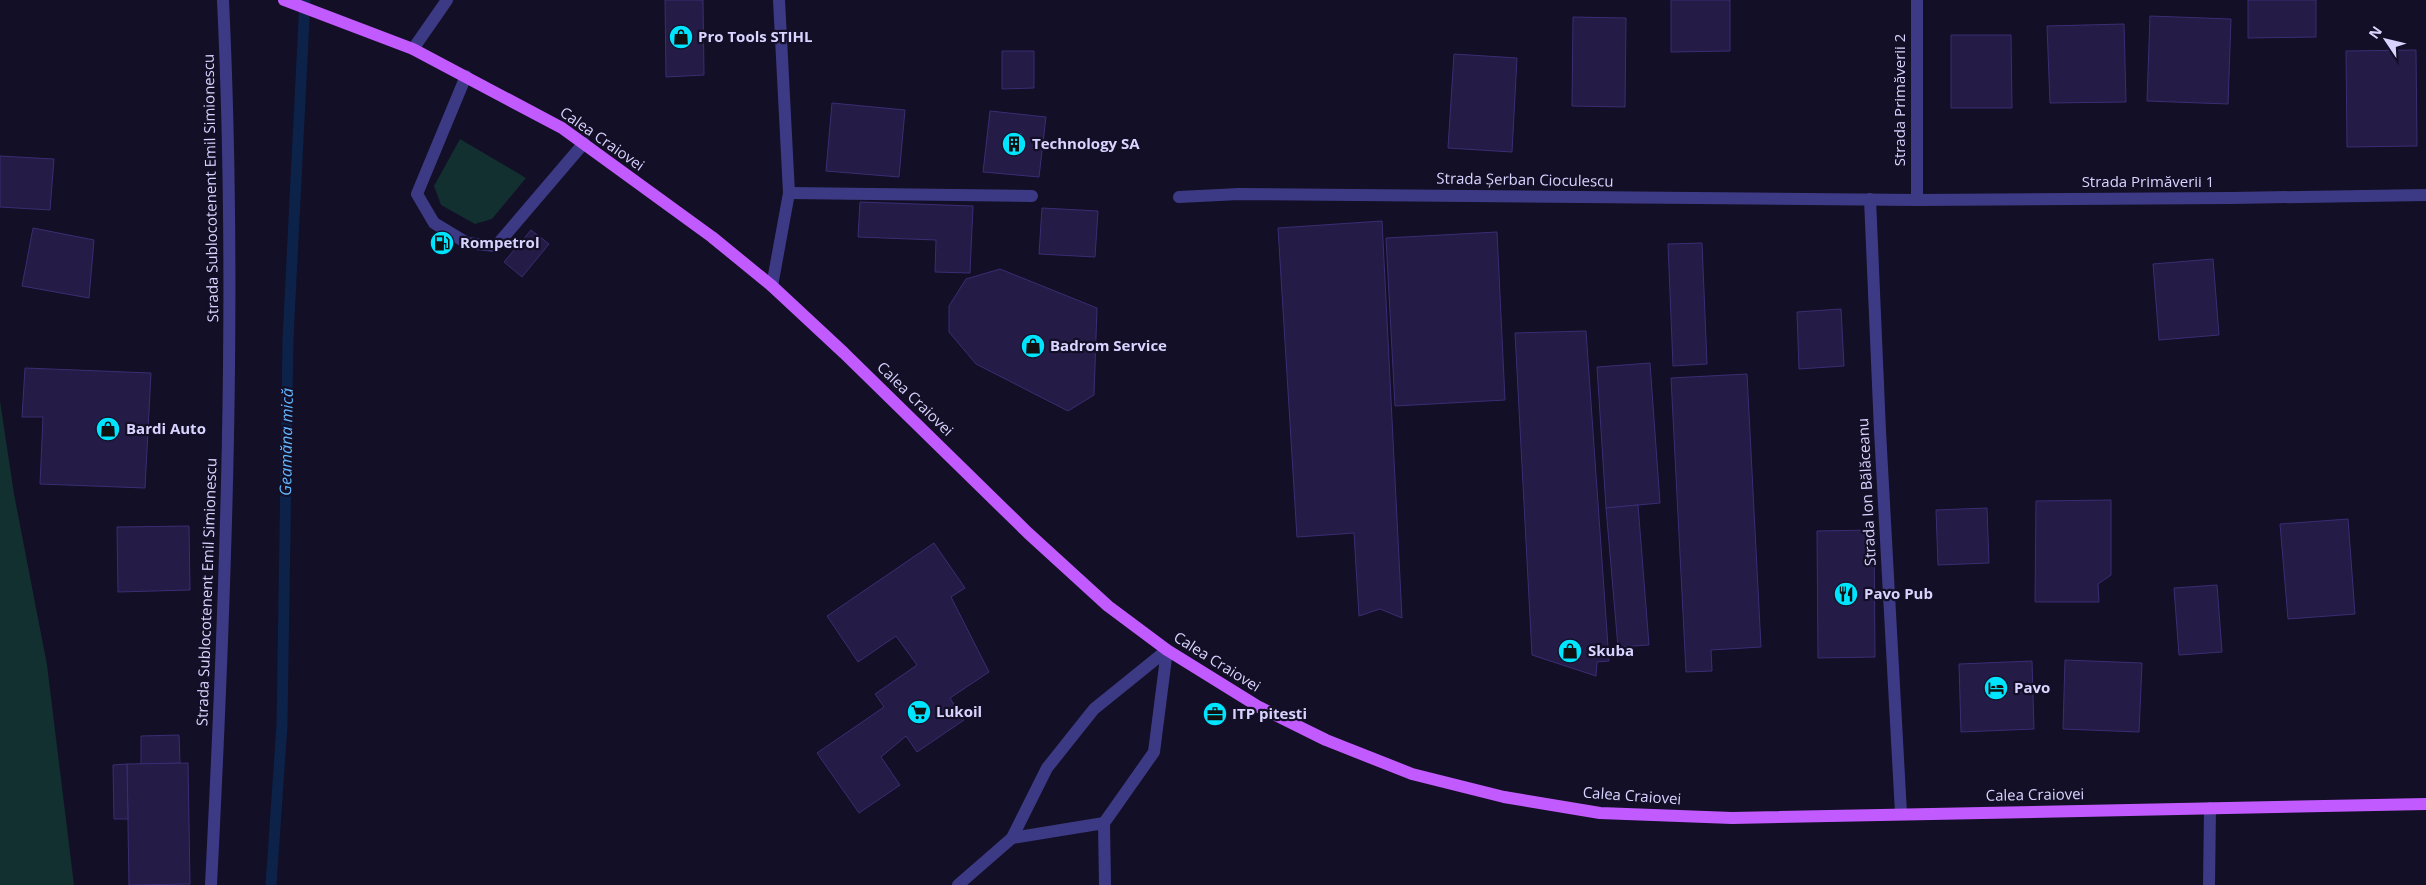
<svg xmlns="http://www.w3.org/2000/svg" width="2426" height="885" viewBox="0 0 2426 885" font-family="'Open Sans',sans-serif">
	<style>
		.green { fill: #12302f }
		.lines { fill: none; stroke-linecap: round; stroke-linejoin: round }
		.stream { stroke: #0c2248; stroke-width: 11 }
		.building { fill: #241b47; stroke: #3b2d73 }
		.minor { stroke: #3d3a85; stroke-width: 12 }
		.major { stroke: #c25bff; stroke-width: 12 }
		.labels { text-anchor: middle; stroke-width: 4.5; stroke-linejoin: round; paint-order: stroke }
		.poi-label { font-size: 15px; font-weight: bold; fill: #d9d4ff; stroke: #130f26; text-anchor: start }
		.street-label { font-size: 15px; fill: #d9d4ff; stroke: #130f26 }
		.water-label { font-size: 16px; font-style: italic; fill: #62b6ff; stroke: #130f26 }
	</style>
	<rect width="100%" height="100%" fill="#130f26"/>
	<g class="green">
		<path d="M460 139 526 178 492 219 475 224 441 205 434 186Z"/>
		<path d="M0 401 14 494 47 665 74 885H0Z"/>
	</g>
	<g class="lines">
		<path class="stream" d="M271 885 282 725 288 339 305 0"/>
	</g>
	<g class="building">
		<path d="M665 0H703L704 75 666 77Z"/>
		<path d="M1671 0H1730V51L1671 52Z"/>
		<path d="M2248 0H2316V37L2248 38Z"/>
		<path d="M2150 16 2231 19 2228 104 2147 101Z"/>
		<path d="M1573 17 1626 18 1625 107 1572 106Z"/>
		<path d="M2124 24 2126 102 2050 103 2047 26Z"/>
		<path d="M1951 35H2011L2012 108H1951Z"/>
		<path d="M2416 50 2417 146 2347 147 2346 51Z"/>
		<path d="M1002 51H1034V88L1002 89Z"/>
		<path d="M1454 54 1517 58 1512 152 1448 148Z"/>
		<path d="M832 103 905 110 899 177 826 171Z"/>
		<path d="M990 111 1046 117 1039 177 983 172Z"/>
		<path d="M0 156 54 159 50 210 0 207Z"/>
		<path d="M860 202 973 206 970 273 935 272 936 240 858 237Z"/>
		<path d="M1042 208 1098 211 1095 257 1039 254Z"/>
		<path d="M1382 221 1402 618 1380 609 1359 616 1354 533 1297 537 1278 228Z"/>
		<path d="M33 228 94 240 89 298 22 286Z"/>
		<path d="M531 230 549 244 522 277 504 262Z"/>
		<path d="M1497 232 1505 400 1395 406 1386 238Z"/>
		<path d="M1702 243 1707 364 1673 366 1668 244Z"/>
		<path d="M2213 259 2219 335 2159 340 2153 264Z"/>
		<path d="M1000 269 1097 308 1094 395 1068 411 976 364 949 332V306L966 279Z"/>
		<path d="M1841 309 1844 366 1799 369 1797 312Z"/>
		<path d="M1586 331 1609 661 1597 662 1596 676 1532 655 1515 333Z"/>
		<path d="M1650 363 1660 503 1606 508 1597 367Z"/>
		<path d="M25 368 151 373 145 488 40 484 43 417H22Z"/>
		<path d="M1747 374 1761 647 1711 650 1712 671 1686 672 1671 378Z"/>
		<path d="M2111 500V575L2098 584 2099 602H2035L2036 501Z"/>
		<path d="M1638 505 1649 645 1618 647 1606 508Z"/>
		<path d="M1987 508 1989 563 1938 565 1936 510Z"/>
		<path d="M2348 519 2355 614 2288 619 2280 524Z"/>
		<path d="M189 526 190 590 118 592 117 527Z"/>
		<path d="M1874 530 1875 657 1818 658 1817 531Z"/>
		<path d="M934 543 965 588 951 597 989 672 950 698 964 720 917 752 906 736 881 757 900 785 859 813 817 753 884 707 875 694 917 665 896 636 858 662 827 616Z"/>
		<path d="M2217 585 2222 652 2179 655 2174 588Z"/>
		<path d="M2065 660 2142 663 2139 732 2063 729Z"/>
		<path d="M2032 661 2034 729 1961 732 1959 664Z"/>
		<path d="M179 735 180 763 141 764V736Z"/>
		<path d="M188 763 190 884 129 885 127 764Z"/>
		<path d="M127 764 128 819H114L113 765Z"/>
	</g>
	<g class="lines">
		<g class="minor">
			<path d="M1917 0V200"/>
			<path d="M413 49 447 0"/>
			<path d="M466 76 417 194 434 223 467 243 496 246 584 143"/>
			<path d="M789 193 1032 196"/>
			<path d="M1179 197 1239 194 1917 200 2230 198 2426 195"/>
			<path d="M1870 199 1880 431 1901 813"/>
			<path d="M772 286 789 193 779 0"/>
			<path d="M1012 838 1104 823"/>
			<path d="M211 885C226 590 237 295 223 0"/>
			<path d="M958 885 1012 838 1047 768 1094 709 1167 650"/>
			<path d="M1105 885 1104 823 1154 752 1167 650"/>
			<path d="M2209 885 2210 808"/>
		</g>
		<path class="major" d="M284 0 413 49 562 128 712 237 772 286 844 353 1028 533 1108 606 1167 650 1259 707 1326 740 1412 774 1504 797 1600 813 1732 818 2426 804"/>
	</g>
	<defs>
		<g id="shop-disc" transform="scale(1.25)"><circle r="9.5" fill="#00e5ff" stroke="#130f26"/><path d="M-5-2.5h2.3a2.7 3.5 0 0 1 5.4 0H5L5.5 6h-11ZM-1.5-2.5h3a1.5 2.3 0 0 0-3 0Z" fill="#111"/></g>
		<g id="building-disc" transform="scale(1.25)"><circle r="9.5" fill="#00e5ff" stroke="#130f26"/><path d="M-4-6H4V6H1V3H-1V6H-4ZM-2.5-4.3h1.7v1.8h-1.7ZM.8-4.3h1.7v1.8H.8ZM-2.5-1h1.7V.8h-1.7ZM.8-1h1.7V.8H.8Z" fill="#111"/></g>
		<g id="fuel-disc" transform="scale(1.25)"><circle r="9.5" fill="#00e5ff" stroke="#130f26"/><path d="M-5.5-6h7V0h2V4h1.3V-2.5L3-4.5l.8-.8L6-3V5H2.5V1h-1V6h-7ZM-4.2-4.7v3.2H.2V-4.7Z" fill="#111"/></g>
		<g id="restaurant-disc" transform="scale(1.25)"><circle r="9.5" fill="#00e5ff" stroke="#130f26"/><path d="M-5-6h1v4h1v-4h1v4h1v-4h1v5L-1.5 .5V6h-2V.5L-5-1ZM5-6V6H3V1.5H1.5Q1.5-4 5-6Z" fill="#111"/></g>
		<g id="hotel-disc" transform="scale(1.25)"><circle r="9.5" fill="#00e5ff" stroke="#130f26"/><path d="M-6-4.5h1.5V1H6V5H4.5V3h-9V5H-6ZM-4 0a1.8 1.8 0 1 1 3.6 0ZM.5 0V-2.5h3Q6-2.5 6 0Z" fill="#111"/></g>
		<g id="supermarket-disc" transform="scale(1.25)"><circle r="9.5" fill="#00e5ff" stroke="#130f26"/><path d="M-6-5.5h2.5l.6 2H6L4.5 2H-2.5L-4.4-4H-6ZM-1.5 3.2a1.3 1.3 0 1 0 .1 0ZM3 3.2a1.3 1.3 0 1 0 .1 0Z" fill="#111"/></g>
		<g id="office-disc" transform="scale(1.25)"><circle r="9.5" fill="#00e5ff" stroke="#130f26"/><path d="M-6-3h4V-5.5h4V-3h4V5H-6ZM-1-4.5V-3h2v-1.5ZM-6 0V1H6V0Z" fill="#111"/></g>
	</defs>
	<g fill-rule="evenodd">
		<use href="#shop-disc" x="681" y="37"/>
		<use href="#building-disc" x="1014" y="144"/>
		<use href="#fuel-disc" x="442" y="243"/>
		<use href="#shop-disc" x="1033" y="346"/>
		<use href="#shop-disc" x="108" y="429"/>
		<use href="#restaurant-disc" x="1846" y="594"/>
		<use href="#shop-disc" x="1570" y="651"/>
		<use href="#hotel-disc" x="1996" y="688"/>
		<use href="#supermarket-disc" x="919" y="712"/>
		<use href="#office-disc" x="1215" y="714"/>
	</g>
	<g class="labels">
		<g class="poi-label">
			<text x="698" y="42">Pro Tools STIHL</text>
			<text x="1032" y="149">Technology SA</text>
			<text x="460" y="248">Rompetrol</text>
			<text x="1050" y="351">Badrom Service</text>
			<text x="126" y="434">Bardi Auto</text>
			<text x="1864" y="599">Pavo Pub</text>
			<text x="1588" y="656">Skuba</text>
			<text x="2014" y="693">Pavo</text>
			<text x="936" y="717">Lukoil</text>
			<text x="1232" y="719">ITP pitesti</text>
		</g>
		<g class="street-label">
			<text transform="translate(1900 100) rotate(-90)" y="5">Strada Primăverii 2</text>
			<text transform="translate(602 139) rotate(35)" y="5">Calea Craiovei</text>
			<text transform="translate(1525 180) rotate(1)" y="5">Strada Șerban Cioculescu</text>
			<text x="2148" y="187">Strada Primăverii 1</text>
			<text transform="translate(211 188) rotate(-91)" y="5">Strada Sublocotenent Emil Simionescu</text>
			<text transform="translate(915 399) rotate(44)" y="5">Calea Craiovei</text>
			<text transform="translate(1867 492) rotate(-93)" y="5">Strada Ion Bălăceanu</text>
			<text transform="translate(207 592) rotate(-88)" y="5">Strada Sublocotenent Emil Simionescu</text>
			<text transform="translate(1217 662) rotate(32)" y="5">Calea Craiovei</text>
			<text transform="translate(2035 795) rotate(-1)" y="5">Calea Craiovei</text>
			<text transform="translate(1632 796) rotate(4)" y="5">Calea Craiovei</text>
		</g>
		<g class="water-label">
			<text transform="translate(286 442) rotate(-89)" y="6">Geamăna mică</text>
		</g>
	</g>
	<g transform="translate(2386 40) rotate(305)" stroke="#130f26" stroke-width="4" paint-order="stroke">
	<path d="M0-4L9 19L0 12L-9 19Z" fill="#d9d4ff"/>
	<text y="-8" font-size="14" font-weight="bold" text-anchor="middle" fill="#d9d4ff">N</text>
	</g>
</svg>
